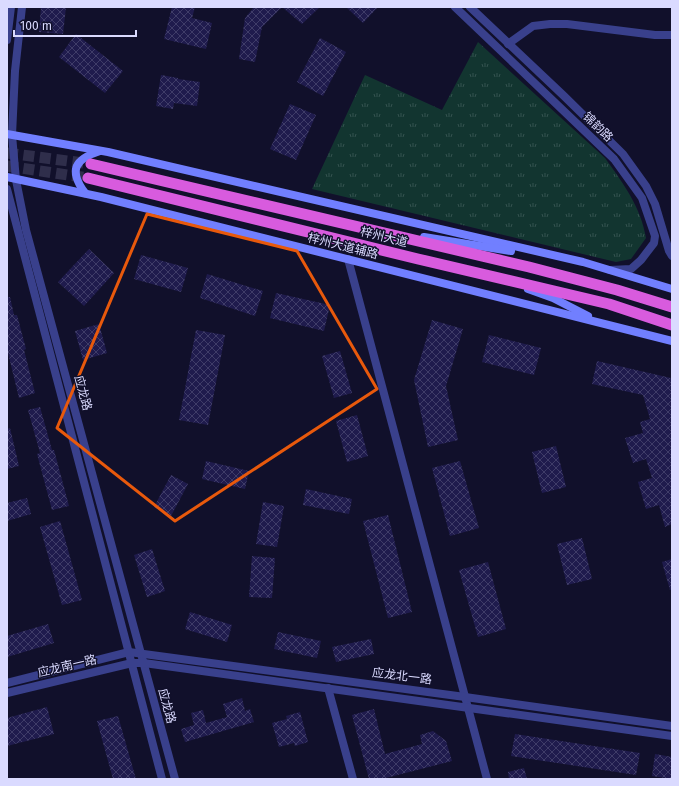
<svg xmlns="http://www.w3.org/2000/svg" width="679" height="786" viewBox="0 0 679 786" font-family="'Fira Sans','Noto Sans SC',sans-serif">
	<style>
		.park { fill: url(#park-tufts) }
		.building { fill: url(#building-cross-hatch) }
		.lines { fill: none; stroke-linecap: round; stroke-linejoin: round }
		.trunk-tunnel { stroke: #2f2e4b; stroke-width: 11; stroke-dasharray: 11 5.5; stroke-linecap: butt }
		.minor { stroke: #39408c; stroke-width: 8 }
		.tertiary { stroke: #39408c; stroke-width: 8 }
		.secondary { stroke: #717fff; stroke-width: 8 }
		.trunk { stroke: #d85bde; stroke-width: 11 }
		.marked { fill: none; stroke: #e8590c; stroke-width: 3; stroke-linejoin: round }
		.labels { text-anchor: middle; stroke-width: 3; stroke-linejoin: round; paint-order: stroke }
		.street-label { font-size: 12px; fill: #dadaff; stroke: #11102b }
	</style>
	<defs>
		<pattern id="park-tufts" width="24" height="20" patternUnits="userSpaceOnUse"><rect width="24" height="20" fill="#123530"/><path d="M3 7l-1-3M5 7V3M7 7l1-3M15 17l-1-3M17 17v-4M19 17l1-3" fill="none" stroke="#34524f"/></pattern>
		<pattern id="building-cross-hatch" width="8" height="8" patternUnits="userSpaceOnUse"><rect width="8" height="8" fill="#1f1b4d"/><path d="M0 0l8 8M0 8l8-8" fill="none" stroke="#3f3c68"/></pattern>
	</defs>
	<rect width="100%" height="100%" fill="#11102b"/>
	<path class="park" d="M478 42 605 158C623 183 641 207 646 238L631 259 616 262 312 189 365 75 442 110Z"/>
	<g class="building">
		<path d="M41 7H66L63 34 39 32Z"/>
		<path d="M172 7H195L192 18 212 23 206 49 164 39Z"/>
		<path d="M254 7H320L302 24 282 7 262 27 255 62 239 59 245 18Z"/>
		<path d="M346 7H378L363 23Z"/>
		<path d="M76 34 123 71 105 93 59 57Z"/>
		<path d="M320 38 346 52 323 96 297 82Z"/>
		<path d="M161 75 178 78V79L200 82 197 106 174 103 173 109 156 106Z"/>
		<path d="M290 104 316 115 296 160 270 149Z"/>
		<path d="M89 249 114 273 84 306 58 282Z"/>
		<path d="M141 255 188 268 181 292 134 279Z"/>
		<path d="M207 274 263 291 255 316 200 298Z"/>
		<path d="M276 293 330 305 324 331 270 318Z"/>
		<path d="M7 297H10L14 315H17L26 349 24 350 35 393 19 398 7 349Z"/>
		<path d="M432 320 463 329 446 386 458 440 428 447 414 380Z"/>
		<path d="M99 324 107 353 83 360 75 331Z"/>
		<path d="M196 330 225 335 208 425 179 420Z"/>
		<path d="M489 335 541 348 534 375 482 362Z"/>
		<path d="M340 351 352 393 334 398 322 356Z"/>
		<path d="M597 361 671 378 672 383V524L665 527 659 505 646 509 638 482 652 478 646 459 633 463 625 438 643 433 640 422 650 419 643 395 592 384Z"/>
		<path d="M40 407 52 450H54L69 506 52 510 37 454 40 453 28 410Z"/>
		<path d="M357 415 368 456 347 462 336 421Z"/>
		<path d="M10 428 19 466 7 469V429Z"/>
		<path d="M556 446 566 487 542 493 532 452Z"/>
		<path d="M206 461 249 471 245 489 202 479Z"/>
		<path d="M460 461 479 528 450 536 432 468Z"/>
		<path d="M171 475 188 484 171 516 154 507Z"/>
		<path d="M306 489 352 499 349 514 303 505Z"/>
		<path d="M27 498 31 514 7 521V503Z"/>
		<path d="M263 502 284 506 277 547 256 544Z"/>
		<path d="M388 515 412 612 388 618 363 521Z"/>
		<path d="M60 521 82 600 62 605 40 527Z"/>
		<path d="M582 538 592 579 567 585 557 544Z"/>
		<path d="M152 549 165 591 147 597 134 555Z"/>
		<path d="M252 556 275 558 272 598 249 597Z"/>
		<path d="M672 559V589L670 590 662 562Z"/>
		<path d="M488 562 506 629 478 637 459 570Z"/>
		<path d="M190 612 232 625 227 642 185 629Z"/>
		<path d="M48 624 54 643 7 657V636Z"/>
		<path d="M278 632 321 641 317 658 274 649Z"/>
		<path d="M371 639 374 654 336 662 332 647Z"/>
		<path d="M242 698 245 711 250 709 254 722 185 742 181 729 194 725 191 713 203 710 206 723 227 717 223 704Z"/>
		<path d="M47 707 54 734 7 746V718Z"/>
		<path d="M374 709 385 754 422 744 420 735 433 731 446 741 452 761 382 779H369L352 715Z"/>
		<path d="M300 712 308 742 295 746 294 743 279 747 272 723 287 719 286 716Z"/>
		<path d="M118 716 136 779H113L97 721Z"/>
		<path d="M515 734 640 753 636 775 511 756Z"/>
		<path d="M655 754 672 757V779L652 776Z"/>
		<path d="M524 768 527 779H509L508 772Z"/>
	</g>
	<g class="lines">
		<g class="trunk-tunnel">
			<path d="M7 153 91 164"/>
			<path d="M7 166 88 178"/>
		</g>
		<g class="minor">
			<path d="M508 44 533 26 550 24H567L655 35H672"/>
			<path d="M348 259 487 779"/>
			<path d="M328 688 353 779"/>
		</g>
		<g class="tertiary">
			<path d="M22 7 15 71 12 135 16 180 26 230 175 779"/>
			<path d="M455 7 614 159 642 198 655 236 654 243 641 260 631 269 610 270"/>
			<path d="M470 7 564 96 623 154 646 186 655 204 669 251 672 256"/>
			<path d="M7 40 11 7"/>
			<path d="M7 189 162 779"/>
			<path d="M7 683 129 652 465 697 672 726"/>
			<path d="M7 693 132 663H144L672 736"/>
		</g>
		<g class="secondary">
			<path d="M7 134 108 152 583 262 672 289"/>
			<path d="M7 177 101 197 672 341"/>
			<path d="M85 193C68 170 75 159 100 151"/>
			<path d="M424 237 511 251"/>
			<path d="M528 289 553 298 588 316"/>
		</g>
		<g class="trunk">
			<path d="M91 164 529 267 617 290 672 307"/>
			<path d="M88 178 418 259 609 304 672 325"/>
		</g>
	</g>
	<path class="marked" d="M147 214 297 251 377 389 175 521 57 428Z"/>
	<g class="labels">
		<g class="street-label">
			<text transform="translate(598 127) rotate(44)" y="4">锦韵路</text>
			<text transform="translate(384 237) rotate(14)" y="4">梓州大道</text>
			<text transform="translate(343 246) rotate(14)" y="4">梓州大道辅路</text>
			<text transform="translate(83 393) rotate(75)" y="4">应龙路</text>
			<text transform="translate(67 666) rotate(-13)" y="4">应龙南一路</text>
			<text transform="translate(402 676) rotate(7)" y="4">应龙北一路</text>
			<text transform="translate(167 706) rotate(75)" y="4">应龙路</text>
		</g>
	</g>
	<rect width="679" height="786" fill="none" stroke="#dadaff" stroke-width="16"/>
	<path d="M14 30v6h122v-6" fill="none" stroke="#dadaff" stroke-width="2"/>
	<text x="20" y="30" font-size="12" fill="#dadaff" stroke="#11102b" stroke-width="3" paint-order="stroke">100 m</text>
</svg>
